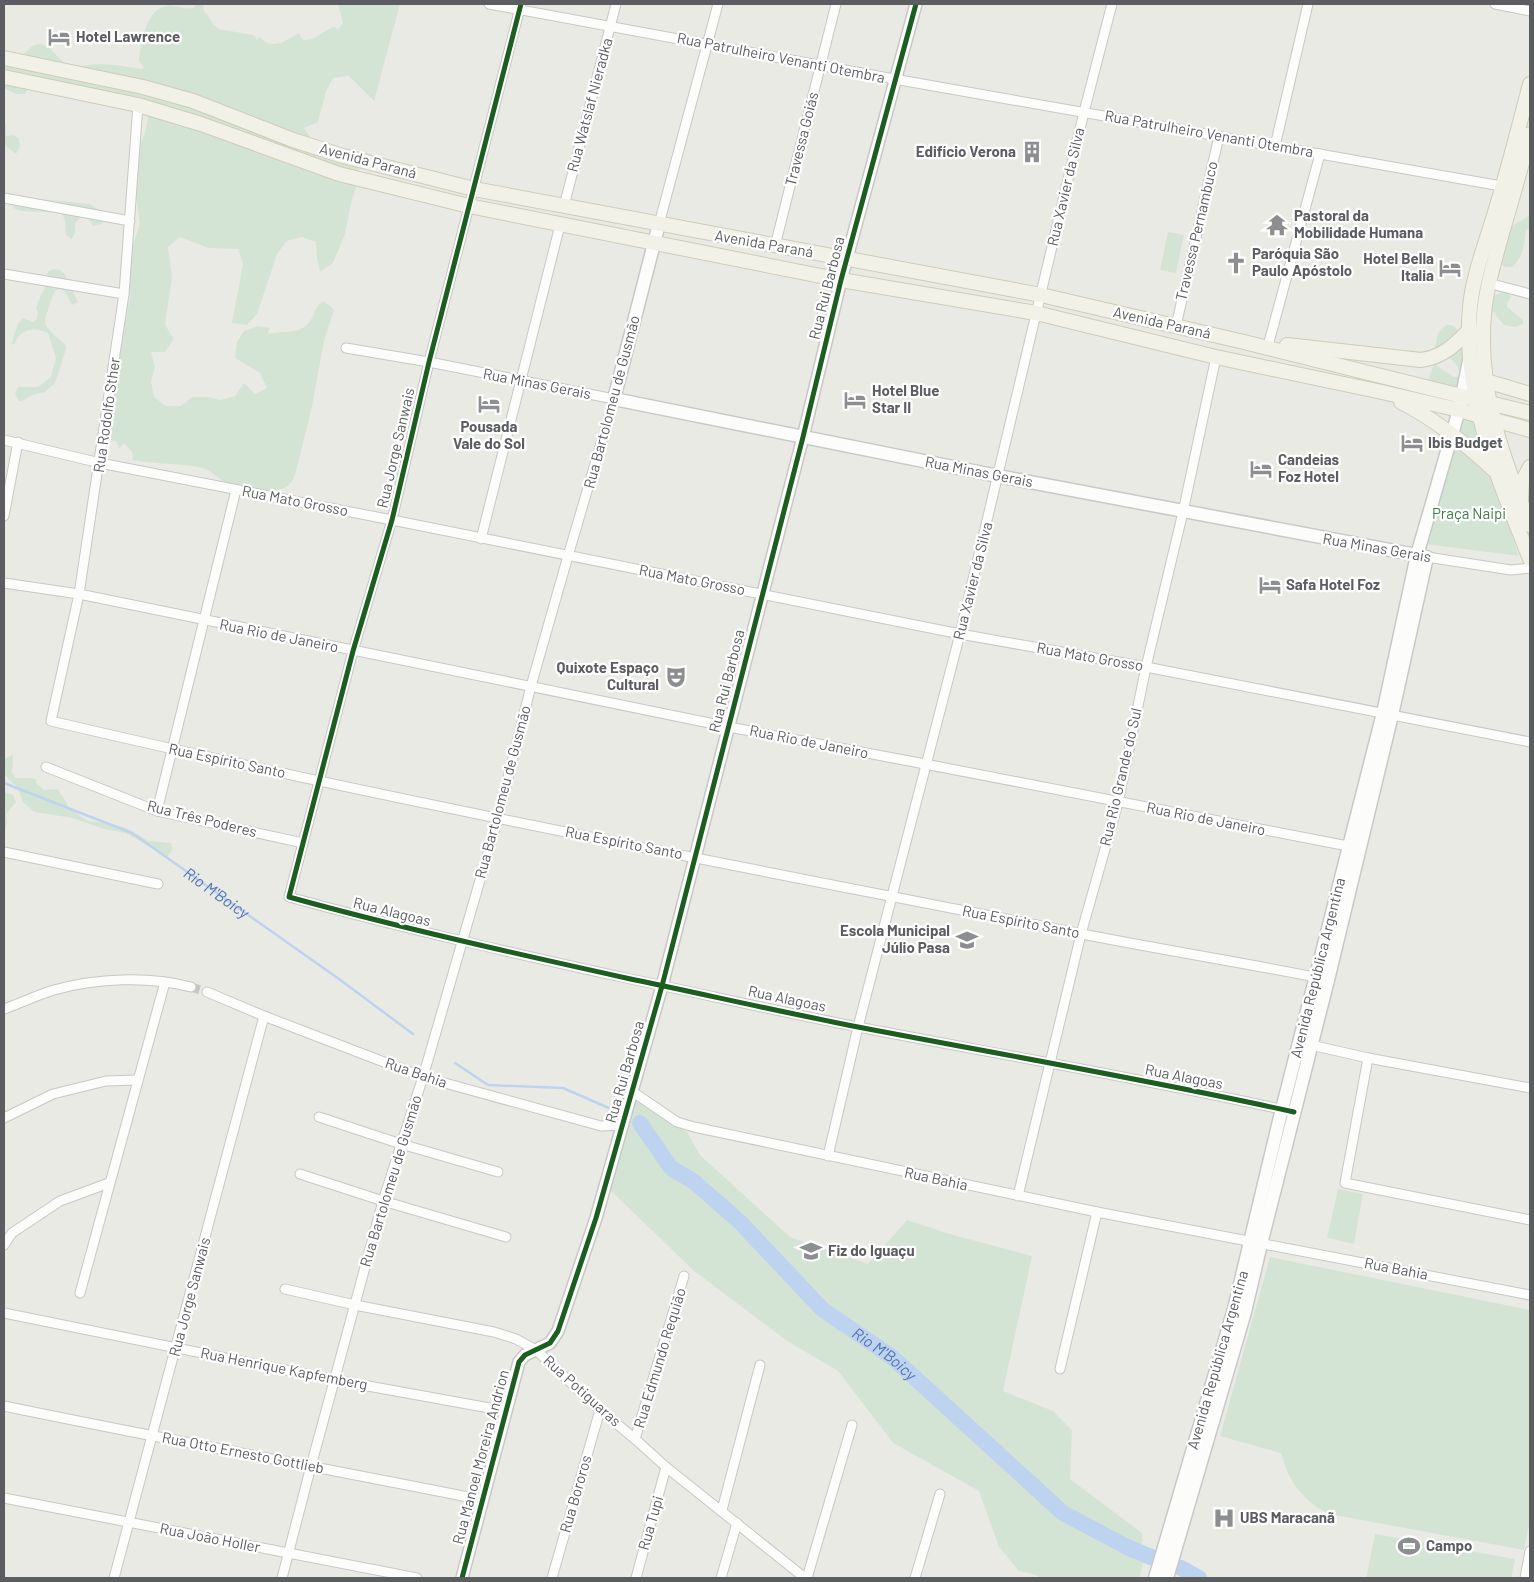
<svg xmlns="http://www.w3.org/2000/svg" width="1534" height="1582" viewBox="0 0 1534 1582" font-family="Barlow,sans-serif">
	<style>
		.green { fill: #d4e4d4 }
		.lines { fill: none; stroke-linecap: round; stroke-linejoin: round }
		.stream { stroke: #bed3ef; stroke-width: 2.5 }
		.river { stroke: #bed3ef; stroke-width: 16 }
		.minor-tunnel { stroke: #c6c7c4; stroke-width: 9; stroke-dasharray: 9 4.5; stroke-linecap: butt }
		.minor-casing { stroke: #c7c7c7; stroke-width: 11 }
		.tertiary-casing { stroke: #c7c7c7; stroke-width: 14 }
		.secondary-casing { stroke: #c7c8c7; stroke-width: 15 }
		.primary-casing { stroke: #ceccb6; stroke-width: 16 }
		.minor { stroke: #fcfcfb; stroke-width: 9 }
		.tertiary { stroke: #fcfcfb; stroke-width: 11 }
		.secondary { stroke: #fcfcfb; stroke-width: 12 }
		.primary { stroke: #f1f1e8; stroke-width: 14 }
		.cycleway-casing { stroke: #fff; stroke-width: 8 }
		.cycleway { stroke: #1b5e20; stroke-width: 5 }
		.labels { text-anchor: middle; stroke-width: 4.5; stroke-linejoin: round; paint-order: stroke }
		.poi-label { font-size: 15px; font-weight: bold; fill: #5b5d61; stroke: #fff; text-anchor: start }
		.street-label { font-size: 15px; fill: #5b5d61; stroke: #fff }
		.park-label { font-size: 15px; fill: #3f7c4c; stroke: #fff }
		.water-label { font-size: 16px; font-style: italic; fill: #5272b3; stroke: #fff }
	</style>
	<rect width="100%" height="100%" fill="#eaeae5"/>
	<g class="green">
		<path d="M196 4H203L204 11 209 17 213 24 219 29 253 35 258 40V37C263 38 264 42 268 43 277 47 291 38 299 33L303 40C315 41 322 31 334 27L338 29 343 23 338 4H400L374 101 349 76 333 78 326 92 318 122 304 128 322 155 359 168 356 188 351 203 345 234 333 263 320 272 317 258 316 242 302 237 287 241 277 254 257 314 247 325 232 323 243 264 238 249 208 248 180 237 168 247 172 277 165 325 174 339 165 352H151L155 367 151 382 154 397 166 406H181L192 397H207L221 400 235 396 244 383 255 394 267 388 260 373 235 358 237 342 244 331 258 326 270 328 268 334C284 330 302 336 312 318 315 311 316 306 323 301L329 305 334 310 324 341 312 406 295 475C293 480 291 484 286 487 272 495 239 488 225 482 217 478 211 470 202 468 179 462 156 465 133 460L132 452 124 443 119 449 116 441 108 440V428L118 360 130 297V255L140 223 136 198 137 165 139 148 145 133 148 118 147 108 51 92 42 93 29 87 25 94H16L4 88V54C8 54 15 57 19 56 27 54 29 45 38 44 53 44 57 61 69 65 78 68 90 64 100 64 114 64 128 67 142 69L144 67 139 61C141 44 145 10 166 6 175 4 183 10 193 8Z"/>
		<path d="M4 124 6 125V136L14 135 19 139 20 146 16 154 4 145Z"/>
		<path d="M21 197 90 204 103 213 107 220 101 224 93 226 88 218H80L75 223V232L72 239 66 235 65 221 62 213C45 209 28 215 13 208L15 201Z"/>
		<path d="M1530 215V229L1526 230C1524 245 1524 256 1512 267H1505L1498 261 1485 276 1481 277 1482 262 1505 228 1512 226Z"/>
		<path d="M1168 232 1184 235 1176 273 1160 270Z"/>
		<path d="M53 269 60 270 64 273 78 302 72 305C62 283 55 284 49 307 47 313 44 319 46 326L54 335 66 345V349L55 383 45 392 33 395 22 401H19L15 394 18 387H38L51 377 56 358 48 333C36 328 25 327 17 339 13 346 18 342 11 345L18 323 23 318 33 322 37 319 38 312 36 309C38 298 45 291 47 280L45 277 49 271Z"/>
		<path d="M1505 290 1511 297 1507 303V307L1523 320V324L1515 327 1504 325 1496 316 1495 312 1490 313 1494 296Z"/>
		<path d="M1446 325H1451L1454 326 1466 342 1468 349 1459 385 1455 389 1427 383 1434 364 1454 377H1458L1460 373C1456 359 1447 356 1434 352L1438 333Z"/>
		<path d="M1460 418 1473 421 1519 556 1425 544Z"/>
		<path d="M13 755 12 772 16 778H32L36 779V783L44 790 58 789 70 809 88 821 112 824 126 828 149 841 171 843 172 850 167 857 126 833 104 829 73 818 34 812 23 802 17 787 4 774V759Z"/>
		<path d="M4 792 13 795 16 802 6 814 7 822 4 837Z"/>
		<path d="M636 1101 687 1132 700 1155 790 1237 868 1264 907 1220 950 1234 1032 1256 1003 1391 1053 1411 1072 1430 1070 1479 1142 1533 1143 1563 1139 1578H1039L1037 1575 1019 1571 999 1547 979 1491 893 1443 838 1371 787 1341 693 1270 611 1191Z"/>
		<path d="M1338 1189 1363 1194 1354 1244 1327 1238Z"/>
		<path d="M1270 1257 1530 1310V1520L1524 1550 1329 1514C1303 1501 1288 1481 1281 1453L1220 1436Z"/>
		<path d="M1375 1534 1515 1559 1511 1578H1366Z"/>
	</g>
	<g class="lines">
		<g class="stream">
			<path id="s1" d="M4 783 132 833 339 979 413 1034"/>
			<path d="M455 1063 488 1085 563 1088 618 1112"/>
		</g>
		<g class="river">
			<path id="s2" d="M640 1123 671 1168 693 1181 740 1222 822 1309 892 1357 1063 1513 1129 1548 1151 1557"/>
			<path d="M1181 1568 1199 1578"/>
		</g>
		<path class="minor-tunnel" d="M191 987 207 992"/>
		<g class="minor-casing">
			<g id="minor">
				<path d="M489 4 894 79 1507 187"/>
				<path d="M521 4 429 362 392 520 353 651 289 897C401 928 513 953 626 978 703 994 781 1012 858 1027 1004 1055 1150 1080 1294 1112"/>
				<path d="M1495 4 1530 11"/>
				<path d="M138 105 124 294 79 594 51 721C391 801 734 865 1077 933 1158 949 1239 962 1320 978"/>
				<path d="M1275 146 1308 4"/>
				<path d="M4 198 130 221"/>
				<path d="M564 206 616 4"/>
				<path d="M659 224 718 4"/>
				<path d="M775 246 836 4"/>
				<path d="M4 274 124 294"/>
				<path d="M1488 283 1530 294"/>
				<path d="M1176 326 1219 136"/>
				<path d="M1269 342 1320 154"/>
				<path d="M4 440 100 463 392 520 960 634 1146 667 1530 742"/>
				<path d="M4 516 18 442"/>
				<path d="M481 539 560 225"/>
				<path d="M1427 557 1511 570 1530 568"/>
				<path d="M4 583 79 594 729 727 925 764 1353 847"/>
				<path d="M46 767 157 811 303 843"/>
				<path d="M157 811 236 490"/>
				<path d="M4 852 158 884"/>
				<path d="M207 992 264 1016 423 1077 601 1126 622 1125"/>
				<path d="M4 1009C21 1003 37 995 54 990 97 978 148 976 191 987"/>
				<path d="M1311 1045 1368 1058 1530 1088"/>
				<path d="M1368 1058 1345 1183 1530 1220"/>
				<path d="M633 1092 677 1122 694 1127 1097 1212 1530 1295"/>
				<path d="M319 1117 401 1144 498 1172"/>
				<path d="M4 1118 53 1094 106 1081 137 1080"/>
				<path d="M828 1156 858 1027 960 634 1084 112 1112 4"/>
				<path d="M300 1174 383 1201 506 1237"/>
				<path d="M1018 1196 1081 934 1118 803 1146 667 1183 512 1216 357"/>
				<path d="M4 1245 12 1233 60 1201 109 1183"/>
				<path d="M285 1289 355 1305 494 1332 516 1339 536 1350 600 1410 635 1439 666 1467 805 1578"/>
				<path d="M80 1293 165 982"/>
				<path d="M4 1313 335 1380 506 1411"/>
				<path d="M1060 1369 1097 1212"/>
				<path d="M4 1406C163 1439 323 1468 483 1500"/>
				<path d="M635 1439 684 1276"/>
				<path d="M4 1498 417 1578"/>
				<path d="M722 1510 760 1365"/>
				<path d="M114 1578 264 1016"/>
				<path d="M282 1578 311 1466 383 1201 423 1077 498 818 531 686 568 556 614 399 429 362 346 348"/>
				<path d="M552 1578 600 1410"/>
				<path d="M636 1578 666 1467"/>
				<path d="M721 1578 737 1523"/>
				<path d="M807 1578 852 1425"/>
				<path d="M915 1578 940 1494"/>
				<path d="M1525 1578 1530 1551"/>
			</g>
		</g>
		<g class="tertiary-casing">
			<path id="tertiary" d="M462 1578 519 1362 525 1355 550 1343 558 1331 596 1218 662 986 803 437 841 280 916 4"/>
		</g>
		<g class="secondary-casing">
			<g id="secondary">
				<path d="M659 224 614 399 998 476 1427 557 1392 715 1328 980 1261 1244 1245 1312 1167 1578"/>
				<path d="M1155 1578 1234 1309 1279 1121 1383 713 1417 555 1459 410 1469 361"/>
			</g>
		</g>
		<g class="primary-casing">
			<g id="primary">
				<path d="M4 58 143 87 193 101 293 140 343 156 474 189 1041 295 1244 342 1530 413"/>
				<path d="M4 77 138 105 201 124 339 174 469 206 841 280 1036 313 1216 357 1382 392 1459 410 1530 430"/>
				<path d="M1530 84C1519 127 1508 170 1495 212 1486 243 1473 275 1470 307 1462 396 1498 478 1530 559"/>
				<path d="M1530 134C1521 167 1512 200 1502 233 1495 260 1486 287 1484 315 1477 388 1503 459 1530 525"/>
				<path d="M1287 345 1421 360C1443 357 1455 345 1470 329"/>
				<path d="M1486 381 1530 394"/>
				<path d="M1401 402C1436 420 1466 444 1494 470"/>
				<path d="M1521 500 1522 482 1530 467"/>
			</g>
		</g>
		<use href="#minor" class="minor"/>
		<use href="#tertiary" class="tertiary"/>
		<use href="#secondary" class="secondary"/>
		<use href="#primary" class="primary"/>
		<g class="cycleway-casing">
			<g id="cycleway">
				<path d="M521 4 429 362 392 520 353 651 289 897C401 928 513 953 626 978 703 994 781 1012 858 1027 1004 1055 1150 1080 1294 1112"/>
				<path d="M462 1578 519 1362 525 1355 550 1343 558 1331 596 1218 662 986 803 437 841 280 916 4"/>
			</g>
		</g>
		<use href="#cycleway" class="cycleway"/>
	</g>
	<defs>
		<g id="hotel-bare" transform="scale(1.725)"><path d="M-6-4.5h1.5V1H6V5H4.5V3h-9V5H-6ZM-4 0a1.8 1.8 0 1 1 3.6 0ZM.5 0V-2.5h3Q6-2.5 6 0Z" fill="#8d8e8f" stroke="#fff" stroke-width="2.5" paint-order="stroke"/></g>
		<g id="building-bare" transform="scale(1.725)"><path d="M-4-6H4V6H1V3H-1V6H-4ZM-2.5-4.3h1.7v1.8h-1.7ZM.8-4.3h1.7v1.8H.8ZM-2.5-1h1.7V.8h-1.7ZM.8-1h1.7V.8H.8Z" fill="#8d8e8f" stroke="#fff" stroke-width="2.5" paint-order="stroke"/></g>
		<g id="temple-bare" transform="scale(1.725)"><path d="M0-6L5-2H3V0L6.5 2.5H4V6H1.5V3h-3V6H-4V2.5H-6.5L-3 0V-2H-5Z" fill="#8d8e8f" stroke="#fff" stroke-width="2.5" paint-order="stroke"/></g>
		<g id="church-bare" transform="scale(1.725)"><path d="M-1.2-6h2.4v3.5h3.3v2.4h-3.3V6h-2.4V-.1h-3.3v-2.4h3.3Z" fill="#8d8e8f" stroke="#fff" stroke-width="2.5" paint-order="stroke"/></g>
		<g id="theatre-bare" transform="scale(1.725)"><path d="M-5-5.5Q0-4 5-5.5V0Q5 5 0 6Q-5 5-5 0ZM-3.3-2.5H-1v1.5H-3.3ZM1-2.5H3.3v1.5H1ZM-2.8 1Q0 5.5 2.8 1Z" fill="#8d8e8f" stroke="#fff" stroke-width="2.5" paint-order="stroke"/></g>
		<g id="school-bare" transform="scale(1.725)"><path d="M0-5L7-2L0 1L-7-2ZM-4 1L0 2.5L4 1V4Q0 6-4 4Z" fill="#8d8e8f" stroke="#fff" stroke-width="2.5" paint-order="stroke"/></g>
		<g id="hospital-bare" transform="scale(1.725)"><path d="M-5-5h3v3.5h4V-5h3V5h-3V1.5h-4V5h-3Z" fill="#8d8e8f" stroke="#fff" stroke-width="2.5" paint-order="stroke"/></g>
		<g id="stadium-bare" transform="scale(1.725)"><path d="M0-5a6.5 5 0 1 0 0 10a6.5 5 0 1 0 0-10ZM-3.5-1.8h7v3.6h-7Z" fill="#8d8e8f" stroke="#fff" stroke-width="2.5" paint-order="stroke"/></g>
	</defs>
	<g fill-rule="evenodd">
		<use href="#hotel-bare" x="59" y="37"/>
		<use href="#building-bare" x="1032" y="152"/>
		<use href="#temple-bare" x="1277" y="225"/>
		<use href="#church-bare" x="1236" y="263"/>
		<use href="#hotel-bare" x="1450" y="268"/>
		<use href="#hotel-bare" x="855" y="400"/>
		<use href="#hotel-bare" x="489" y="404"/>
		<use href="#hotel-bare" x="1412" y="443"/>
		<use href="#hotel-bare" x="1261" y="469"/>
		<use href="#hotel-bare" x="1270" y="585"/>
		<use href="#theatre-bare" x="676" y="677"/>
		<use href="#school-bare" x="967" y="940"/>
		<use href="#school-bare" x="811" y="1251"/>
		<use href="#hospital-bare" x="1224" y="1518"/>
		<use href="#stadium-bare" x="1409" y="1546"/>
	</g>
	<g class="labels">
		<g class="poi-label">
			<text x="76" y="42">Hotel Lawrence</text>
			<text x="1016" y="157" text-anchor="end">Edifício Verona</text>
			<text x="1294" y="221">Pastoral da<tspan x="1294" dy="17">Mobilidade Humana</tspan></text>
			<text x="1252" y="259">Paróquia São<tspan x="1252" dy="17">Paulo Apóstolo</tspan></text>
			<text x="1434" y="264" text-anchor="end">Hotel Bella<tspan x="1434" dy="17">Italia</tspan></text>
			<text x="872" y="396">Hotel Blue<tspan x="872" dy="17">Star II</tspan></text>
			<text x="489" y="432" text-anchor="middle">Pousada<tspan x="489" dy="17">Vale do Sol</tspan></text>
			<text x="1428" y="448">Ibis Budget</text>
			<text x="1278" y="465">Candeias<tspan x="1278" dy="17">Foz Hotel</tspan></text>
			<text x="1286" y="590">Safa Hotel Foz</text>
			<text x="659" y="673" text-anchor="end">Quixote Espaço<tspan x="659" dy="17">Cultural</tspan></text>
			<text x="950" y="936" text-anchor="end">Escola Municipal<tspan x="950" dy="17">Júlio Pasa</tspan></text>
			<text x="828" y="1256">Fiz do Iguaçu</text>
			<text x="1240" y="1523">UBS Maracanã</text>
			<text x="1426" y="1551">Campo</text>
		</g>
		<g class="street-label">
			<text transform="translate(781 58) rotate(11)" y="5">Rua Patrulheiro Venanti Otembra</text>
			<text transform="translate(590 105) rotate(-75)" y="5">Rua Watslaf Nieradka</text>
			<text transform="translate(1209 134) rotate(10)" y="5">Rua Patrulheiro Venanti Otembra</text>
			<text transform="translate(802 139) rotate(-76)" y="5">Travessa Goiás</text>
			<text transform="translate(368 161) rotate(15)" y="5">Avenida Paraná</text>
			<text transform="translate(1066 187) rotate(-77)" y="5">Rua Xavier da Silva</text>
			<text transform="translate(1197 231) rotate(-77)" y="5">Travessa Pernambuco</text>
			<text transform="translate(764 244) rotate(10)" y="5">Avenida Paraná</text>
			<text transform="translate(827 288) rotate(-76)" y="5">Rua Rui Barbosa</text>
			<text transform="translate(1162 323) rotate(13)" y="5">Avenida Paraná</text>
			<text transform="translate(537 384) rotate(11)" y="5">Rua Minas Gerais</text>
			<text transform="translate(612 402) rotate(-75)" y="5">Rua Bartolomeu de Gusmão</text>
			<text transform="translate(107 415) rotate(-82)" y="5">Rua Rodolfo Sther</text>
			<text transform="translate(396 448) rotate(-77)" y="5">Rua Jorge Sanwais</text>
			<text transform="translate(979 472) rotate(11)" y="5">Rua Minas Gerais</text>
			<text transform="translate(295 501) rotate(11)" y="5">Rua Mato Grosso</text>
			<text transform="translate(1377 548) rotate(10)" y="5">Rua Minas Gerais</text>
			<text transform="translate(692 580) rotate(11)" y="5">Rua Mato Grosso</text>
			<text transform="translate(973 581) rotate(-76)" y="5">Rua Xavier da Silva</text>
			<text transform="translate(279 636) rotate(11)" y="5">Rua Rio de Janeiro</text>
			<text transform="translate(1090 657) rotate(10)" y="5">Rua Mato Grosso</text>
			<text transform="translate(727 681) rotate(-76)" y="5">Rua Rui Barbosa</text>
			<text transform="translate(809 742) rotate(11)" y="5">Rua Rio de Janeiro</text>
			<text transform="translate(227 761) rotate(12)" y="5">Rua Espírito Santo</text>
			<text transform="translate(1121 777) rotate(-77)" y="5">Rua Rio Grande do Sul</text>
			<text transform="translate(503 792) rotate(-75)" y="5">Rua Bartolomeu de Gusmão</text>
			<text transform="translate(202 819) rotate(14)" y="5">Rua Três Poderes</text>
			<text transform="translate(1206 819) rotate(11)" y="5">Rua Rio de Janeiro</text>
			<text transform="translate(624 843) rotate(11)" y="5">Rua Espírito Santo</text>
			<text transform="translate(392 912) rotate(14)" y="5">Rua Alagoas</text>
			<text transform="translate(1021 922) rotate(11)" y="5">Rua Espírito Santo</text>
			<text transform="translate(1318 968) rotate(-76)" y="5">Avenida República Argentina</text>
			<text transform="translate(787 999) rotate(12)" y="5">Rua Alagoas</text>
			<text transform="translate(625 1072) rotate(-74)" y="5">Rua Rui Barbosa</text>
			<text transform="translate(416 1073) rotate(19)" y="5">Rua Bahia</text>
			<text transform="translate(1184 1077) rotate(11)" y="5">Rua Alagoas</text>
			<text transform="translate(936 1179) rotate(12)" y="5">Rua Bahia</text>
			<text transform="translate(391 1181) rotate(-73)" y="5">Rua Bartolomeu de Gusmão</text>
			<text transform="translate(1396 1269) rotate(11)" y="5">Rua Bahia</text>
			<text transform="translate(190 1297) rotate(-75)" y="5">Rua Jorge Sanwais</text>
			<text transform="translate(660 1358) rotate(-73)" y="5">Rua Edmundo Requião</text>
			<text transform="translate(1218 1360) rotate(-74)" y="5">Avenida República Argentina</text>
			<text transform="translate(284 1369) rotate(11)" y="5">Rua Henrique Kapfemberg</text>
			<text transform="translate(582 1391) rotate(42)" y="5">Rua Potiguaras</text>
			<text transform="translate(243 1453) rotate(11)" y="5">Rua Otto Ernesto Gottlieb</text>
			<text transform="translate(481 1457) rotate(-75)" y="5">Rua Manoel Moreira Andrion</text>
			<text transform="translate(576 1494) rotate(-74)" y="5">Rua Bororos</text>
			<text transform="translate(651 1523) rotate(-74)" y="5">Rua Tupi</text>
			<text transform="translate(210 1538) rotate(11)" y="5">Rua João Holler</text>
		</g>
		<g class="park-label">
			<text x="1469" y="519">Praça Naipi</text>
		</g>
		<g class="water-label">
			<text dy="6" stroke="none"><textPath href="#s1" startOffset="241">Rio M'Boicy</textPath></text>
			<text dy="6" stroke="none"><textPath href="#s2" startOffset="339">Rio M'Boicy</textPath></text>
		</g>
	</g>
	<rect width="1534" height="1582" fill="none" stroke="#5b5d61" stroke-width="10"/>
</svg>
